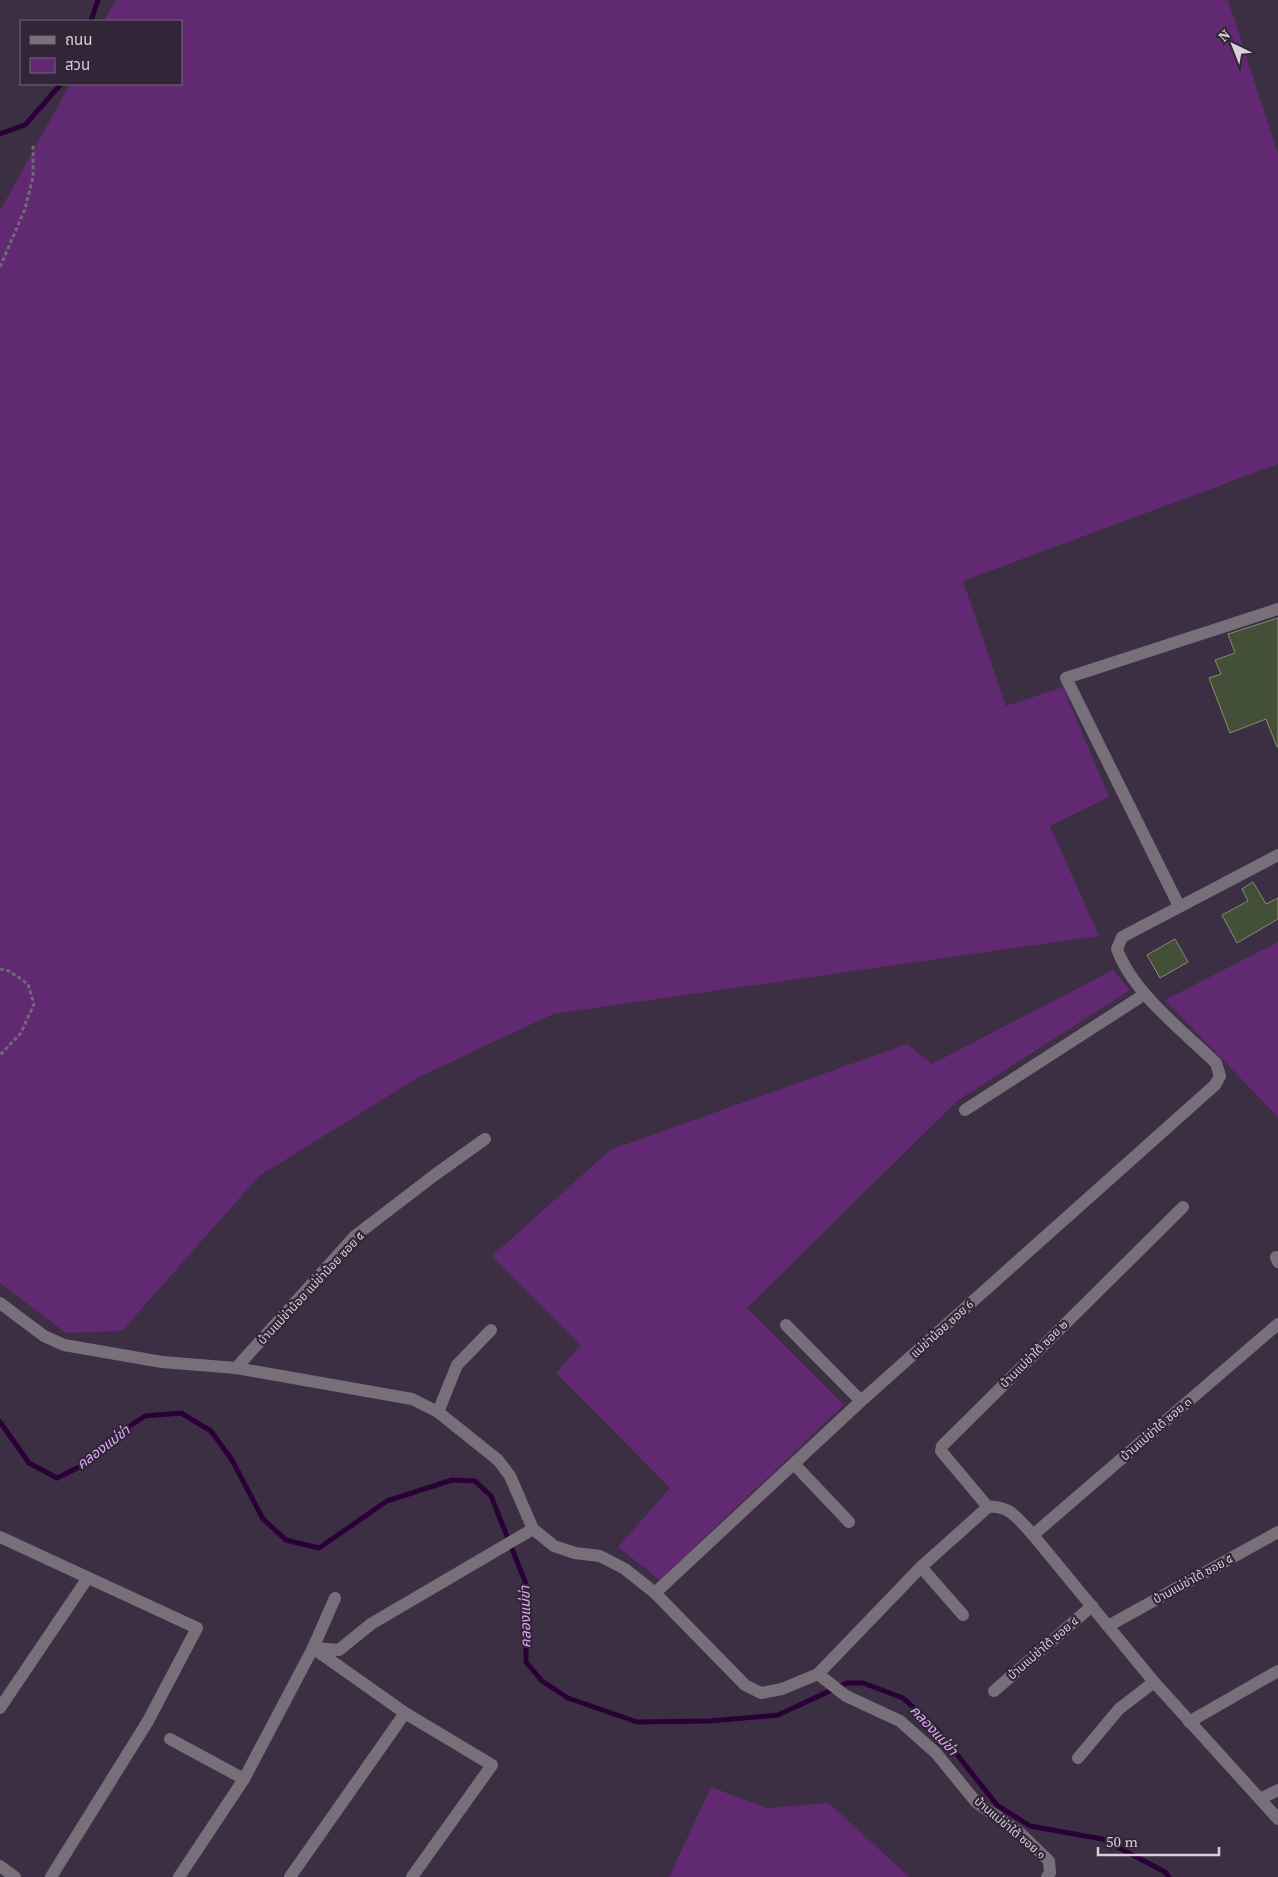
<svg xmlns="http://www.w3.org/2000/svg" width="1278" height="1877" viewBox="0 0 1278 1877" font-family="'Source Serif 4','Noto Sans Thai',serif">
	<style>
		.green { fill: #602972 }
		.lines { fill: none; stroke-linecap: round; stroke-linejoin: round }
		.stream { stroke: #2b0037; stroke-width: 5 }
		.building { fill: #444f37; stroke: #828e74 }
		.path { stroke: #736778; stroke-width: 3; stroke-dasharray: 4 2.5; stroke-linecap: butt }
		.minor { stroke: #77707a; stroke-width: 12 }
		.labels { text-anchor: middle; stroke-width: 4.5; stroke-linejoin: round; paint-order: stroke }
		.street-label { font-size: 12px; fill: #d8cfdb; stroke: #332538 }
		.water-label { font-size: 14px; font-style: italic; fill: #e4a9fa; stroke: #332538 }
	</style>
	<rect width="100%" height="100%" fill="#3d2f43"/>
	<g class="green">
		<path d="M116 0H1228L1278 154V464L963 581 1006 706 1063 687 1109 797 1050 826 1099 936 553 1014 419 1077 259 1176 122 1331 66 1333 0 1283V211L70 84H181V21H104Z"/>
		<path d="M1278 942V1117L1165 1000Z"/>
		<path d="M1113 970 1130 990 957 1101 747 1308 844 1405 660 1580 618 1547 670 1488 556 1373 581 1345 492 1256 610 1150 907 1044 932 1064Z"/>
		<path d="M711 1787 767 1808 829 1803 909 1877H669Z"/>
	</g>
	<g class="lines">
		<g class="stream">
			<path d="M91 21 98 0"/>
			<path d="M0 134 25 125 61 84"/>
			<path d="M0 1422 29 1463 57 1478 79 1467 107 1441 145 1416 181 1413 211 1431 232 1460 263 1519 286 1540 319 1548 387 1501 452 1480 475 1481 491 1496 526 1584V1662L542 1681 568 1698 637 1722 710 1721 778 1715 847 1683H863L903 1698 936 1728 997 1805 1030 1826 1102 1839 1165 1872 1169 1877"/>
		</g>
	</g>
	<g class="building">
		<path d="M1278 618V747H1277L1266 719 1230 733 1209 678 1221 674 1215 660 1235 653 1228 634Z"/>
		<path d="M1253 882 1266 904 1278 898V919L1237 943 1222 915 1248 901 1242 889Z"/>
		<path d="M1175 939 1188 962 1160 978 1147 955Z"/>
	</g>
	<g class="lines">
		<g class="path">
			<path d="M0 267 25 209 33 177V145"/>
			<path d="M0 969 9 971 28 984 34 1004 21 1033 0 1055"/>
		</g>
		<g class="minor">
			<path d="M1179 906 1066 678 1278 609"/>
			<path d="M965 1110 1145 994"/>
			<path d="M1276 1257 1278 1262"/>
			<path d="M0 1303 44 1336 64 1345 162 1362 236 1368 412 1399 438 1412 498 1460 510 1476 533 1529 554 1546 575 1553 600 1556 625 1569 655 1593 745 1685 761 1693 782 1689 818 1674 921 1567 988 1507C1009 1504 1020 1521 1033 1535L1154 1682 1278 1819"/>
			<path d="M786 1325 861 1401"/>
			<path d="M236 1368 355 1236 436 1174 485 1139"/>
			<path d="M438 1412 457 1365 491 1330"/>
			<path d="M794 1464 849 1522"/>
			<path d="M988 1507 941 1451 942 1446 1183 1207"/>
			<path d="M1033 1535 1278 1324"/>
			<path d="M0 1537 197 1628 148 1721 51 1877"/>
			<path d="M921 1567 963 1615"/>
			<path d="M655 1593 861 1401 1215 1085 1220 1076 1216 1063C1182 1030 1133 993 1117 949L1122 937 1278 855"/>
			<path d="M335 1598 313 1648 405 1713 492 1765 412 1877"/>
			<path d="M1108 1626 1278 1532"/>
			<path d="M818 1674 846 1696 900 1721 936 1753 976 1802 1019 1832 1049 1861 1050 1873 1047 1877"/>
			<path d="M994 1691 1092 1606"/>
			<path d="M0 1708 87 1579"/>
			<path d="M1189 1722 1278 1671"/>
			<path d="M170 1739 244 1779"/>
			<path d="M1078 1758 1119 1709 1154 1682"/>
			<path d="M1260 1799 1278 1790"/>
			<path d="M0 1866 15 1877"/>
			<path d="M179 1877 244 1779 313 1648 339 1650 371 1624 533 1529"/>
			<path d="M290 1877 405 1713"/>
		</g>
	</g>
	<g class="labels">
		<g class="street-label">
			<text transform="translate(311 1288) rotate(-47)" y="4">บ้านแม่ข่าน้อย แม่ข่าน้อย ซอย ๕</text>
			<text transform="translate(942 1329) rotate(-42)" y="4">แม่ข่าน้อย ซอย 6</text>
			<text transform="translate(1034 1354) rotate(-45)" y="4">บ้านแม่ข่าใต้ ซอย ๒</text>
			<text transform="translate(1156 1429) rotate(-41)" y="4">บ้านแม่ข่าใต้ ซอย ๓</text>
			<text transform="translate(1193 1579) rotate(-29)" y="4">บ้านแม่ข่าใต้ ซอย ๕</text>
			<text transform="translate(1043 1648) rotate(-41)" y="4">บ้านแม่ข่าใต้ ซอย ๔</text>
			<text transform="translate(1010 1828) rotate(40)" y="4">บ้านแม่ข่าใต้ ซอย ๑</text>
		</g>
		<g class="water-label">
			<text transform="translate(103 1447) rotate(-37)" y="5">คลองแม่ข่า</text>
			<text transform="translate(525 1617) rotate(-91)" y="5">คลองแม่ข่า</text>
			<text transform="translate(934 1730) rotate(47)" y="5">คลองแม่ข่า</text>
		</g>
	</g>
	<rect x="20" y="20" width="162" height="65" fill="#332538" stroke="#756979"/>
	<rect x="30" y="36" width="25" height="8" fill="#77707a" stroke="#756979"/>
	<text x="65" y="45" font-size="15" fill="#d8cfdb">ถนน</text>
	<rect x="30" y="58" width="25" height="15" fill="#602972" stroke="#756979"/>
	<text x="65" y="70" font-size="15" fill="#d8cfdb">สวน</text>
	<g transform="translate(1233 45) rotate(317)" stroke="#332538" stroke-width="4" paint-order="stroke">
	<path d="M0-4L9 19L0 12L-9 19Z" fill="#d8cfdb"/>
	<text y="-8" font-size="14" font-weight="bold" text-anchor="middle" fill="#d8cfdb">N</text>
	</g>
	<path d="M1098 1847v8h121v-8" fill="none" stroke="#d8cfdb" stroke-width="2.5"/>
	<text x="1106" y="1847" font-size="15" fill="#d8cfdb" stroke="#332538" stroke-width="4" paint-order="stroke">50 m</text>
</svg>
